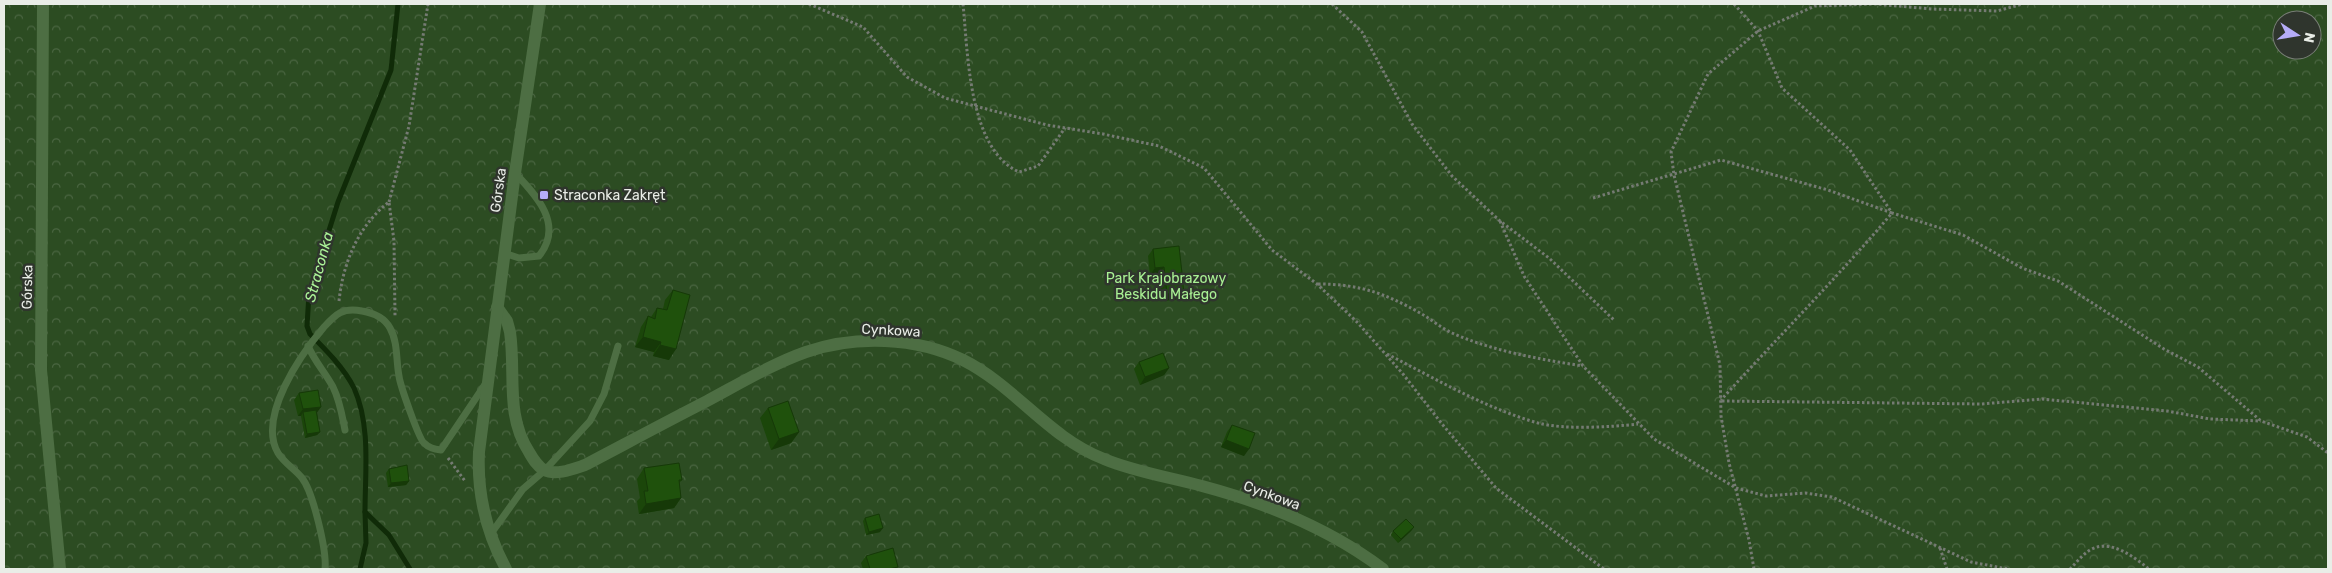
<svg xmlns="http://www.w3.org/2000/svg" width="2332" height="573" viewBox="0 0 2332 573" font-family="Rubik,sans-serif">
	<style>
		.park { fill: url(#park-crowns); fill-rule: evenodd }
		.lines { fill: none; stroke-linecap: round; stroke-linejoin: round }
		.stream { stroke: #102b08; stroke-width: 5 }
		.path { stroke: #757b73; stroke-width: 3; stroke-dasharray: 2.5 2.5; stroke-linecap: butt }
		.service { stroke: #4d6e43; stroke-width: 7 }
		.minor { stroke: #4d6e43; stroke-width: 12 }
		.tertiary { stroke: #4d6e43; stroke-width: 12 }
		.wall { fill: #1b460a }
		.shaded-wall { fill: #163908 }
		.building { fill: #1f510c; stroke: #163908 }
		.poi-dot { fill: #b5acf8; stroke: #2f352d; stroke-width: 2 }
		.labels { text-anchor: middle; stroke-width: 5; stroke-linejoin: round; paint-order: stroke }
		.street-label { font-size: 14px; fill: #e9ede7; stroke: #2f352d }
		.poi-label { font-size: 14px; fill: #e9ede7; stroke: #2f352d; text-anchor: start }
		.park-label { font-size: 14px; fill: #a9f194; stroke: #2f352d }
		.water-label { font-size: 15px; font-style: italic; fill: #acf498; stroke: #2f352d }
	</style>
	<defs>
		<pattern id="park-crowns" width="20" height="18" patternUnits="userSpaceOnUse" patternTransform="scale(1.25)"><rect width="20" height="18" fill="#2c4c22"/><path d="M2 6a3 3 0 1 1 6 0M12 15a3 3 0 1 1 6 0" fill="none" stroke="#4b6642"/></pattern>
	</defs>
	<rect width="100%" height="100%" fill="#2f352d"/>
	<path class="park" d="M4 4H2328V569H4ZM2282 20H2312V50H2282Z"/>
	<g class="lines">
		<g class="stream">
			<path d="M398 4 391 70 338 202 309 294 307 326 310 334C326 350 344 368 354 388 371 426 365 472 365 512L389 535 410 569"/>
			<path d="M360 569 366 543 365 512"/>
		</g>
		<g class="path">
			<path d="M809 4 863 27 907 77 945 98 1047 125 1103 134 1159 146 1204 168 1272 250 1317 284 1358 323 1403 374 1442 424 1496 488 1604 569"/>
			<path d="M963 4C968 52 968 149 1019 172L1038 166 1065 128"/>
			<path d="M1332 4 1362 32 1412 124 1452 176 1500 221 1549 258 1615 321"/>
			<path d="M1734 4 1758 31 1782 88 1850 150 1892 213 1963 235 2022 268 2058 281 2164 349 2198 367 2261 421 2307 437 2328 453"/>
			<path d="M1593 198 1721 160 1828 190 1892 213C1837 278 1778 337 1721 400"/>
			<path d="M389 202 409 126 428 4"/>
			<path d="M1500 221 1524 276 1583 366 1654 439 1736 488 1766 496 1805 493 1832 497 1971 562 2008 569"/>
			<path d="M1318 284C1358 284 1385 293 1420 313 1431 319 1441 328 1452 333 1493 351 1538 359 1583 366"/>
			<path d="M339 301C343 263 358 226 389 202L394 241 395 316"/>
			<path d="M1387 354C1436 379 1485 408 1538 423 1564 430 1611 427 1638 424"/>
			<path d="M1722 401 1981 404 2042 399 2167 411 2210 419 2261 421"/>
			<path d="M448 458 465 481"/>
			<path d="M1940 548 1947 569"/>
			<path d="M1754 569 1749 540 1729 463 1721 416 1720 365 1674 175 1671 152 1708 74 1758 31 1815 6 1875 4 1932 9 1997 11 2023 4"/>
			<path d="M2070 569C2076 563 2082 555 2090 550 2110 538 2134 557 2149 569"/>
		</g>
		<g class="service">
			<path d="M504 253 519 258 539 256C564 225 537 196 515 173"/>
			<path d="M308 346C315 362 325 372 333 387 340 401 342 415 345 430"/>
			<path d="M490 535 523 489 545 470 590 421 604 394 618 346"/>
			<path d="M325 569C327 551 313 492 302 478 295 469 284 463 278 453 257 417 301 354 324 327 336 314 343 307 362 311 374 313 384 317 390 328 398 342 396 361 399 376 400 385 419 439 424 443 429 448 434 449 441 450L486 383"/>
		</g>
		<path class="minor" d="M497 307 507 321 510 332C516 373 505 415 529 452 533 459 537 466 544 470 556 476 573 469 585 465 625 444 666 422 707 401 739 384 772 364 806 352 855 335 916 337 963 360 1015 386 1049 438 1104 459 1135 472 1169 477 1202 486 1266 503 1330 529 1383 569"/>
		<g class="tertiary">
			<path d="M43 4 41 370 60 569"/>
			<path d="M506 569C486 532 477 494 479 452L515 173 540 4"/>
		</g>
	</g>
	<g class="wall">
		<path d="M1153 249 1179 276 1184 292 1179 299 1162 301 1159 274 1150 275 1148 256Z"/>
		<path d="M673 290 669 360 653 356 654 352 635 347 641 327 648 316 651 317 657 308 663 309 665 300Z"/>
		<path d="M1139 362 1169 368 1164 375 1140 385 1134 369Z"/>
		<path d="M299 393 317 413 320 432 317 435 305 438 301 416H298L294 400Z"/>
		<path d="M768 408 799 432 791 443 771 450 760 418Z"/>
		<path d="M1232 425 1244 456 1221 447 1227 432Z"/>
		<path d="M644 468 682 480 679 483 681 498 674 508 639 514 637 501 640 498 637 479Z"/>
		<path d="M389 469 409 481 406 485 388 487 386 473Z"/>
		<path d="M865 518 880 532 866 535 863 521Z"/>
		<path d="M1414 527 1411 531 1398 543 1391 535 1393 531Z"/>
		<path d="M866 556 897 569H863L861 563Z"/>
	</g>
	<g class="shaded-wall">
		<path d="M1164 267 1159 274 1150 275 1155 268Z"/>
		<path d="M1184 292 1179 299 1162 301 1167 294Z"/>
		<path d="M643 337 661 342 654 352 635 347Z"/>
		<path d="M660 345 676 349 669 360 653 356Z"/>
		<path d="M1169 368 1164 375 1140 385 1145 377Z"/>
		<path d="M321 407 316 414 303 412 301 416H298L303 409Z"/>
		<path d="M320 432 317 435 305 438 307 434Z"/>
		<path d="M799 432 791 443 771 450 779 439Z"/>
		<path d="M1226 440 1249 449 1244 456 1221 447Z"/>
		<path d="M409 481 406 485 388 487 391 483Z"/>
		<path d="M681 498 674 508 639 514 646 504Z"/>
		<path d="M1414 527 1411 531 1398 543 1401 539Z"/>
		<path d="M883 528 880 532 866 535 869 532Z"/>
	</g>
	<g class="building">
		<path d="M1179 246 1182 273H1179V279L1182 278 1184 292 1167 294 1164 267 1155 268 1153 249Z"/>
		<path d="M673 290 690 295 676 349 660 345 661 342 643 337 648 316 655 319 657 308 667 310Z"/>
		<path d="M1163 353 1169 368 1145 377 1139 362Z"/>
		<path d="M318 390 321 407 303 409 299 393Z"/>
		<path d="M788 401 799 432 779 439 768 408Z"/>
		<path d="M316 410 320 432 307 434 303 412Z"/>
		<path d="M1232 425 1255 433 1249 449 1226 440Z"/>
		<path d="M679 463 682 480H679L681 498 646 504 644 491H648L644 468Z"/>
		<path d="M407 465 409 481 391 483 389 469Z"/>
		<path d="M879 514 883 528 869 532 865 518Z"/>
		<path d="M1406 519 1414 527 1401 539 1393 531Z"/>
		<path d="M893 548 898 567 889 569H870L866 556Z"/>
	</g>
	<rect class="poi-dot" x="539" y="190" width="10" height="10" rx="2.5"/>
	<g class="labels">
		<g class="street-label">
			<text transform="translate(498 190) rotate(-82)" y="5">Górska</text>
			<text transform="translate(27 287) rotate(-89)" y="5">Górska</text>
			<text transform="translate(891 330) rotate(3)" y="5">Cynkowa</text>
			<text transform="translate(1272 495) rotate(20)" y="5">Cynkowa</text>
		</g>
		<g class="poi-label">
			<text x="554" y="200">Straconka Zakręt</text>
		</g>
		<g class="park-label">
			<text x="1166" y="283">Park Krajobrazowy<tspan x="1166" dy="16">Beskidu Małego</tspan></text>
		</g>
		<g class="water-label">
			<text transform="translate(319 267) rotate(-75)" y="5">Straconka</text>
		</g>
	</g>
	<rect width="2332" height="573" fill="none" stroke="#e9ede7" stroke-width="10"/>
	<g transform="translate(2297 35) rotate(102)"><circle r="24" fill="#2f352d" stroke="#797f77"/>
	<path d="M0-4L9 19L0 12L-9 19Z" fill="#b5acf8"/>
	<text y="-8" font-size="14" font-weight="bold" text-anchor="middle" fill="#e9ede7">N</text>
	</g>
</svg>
